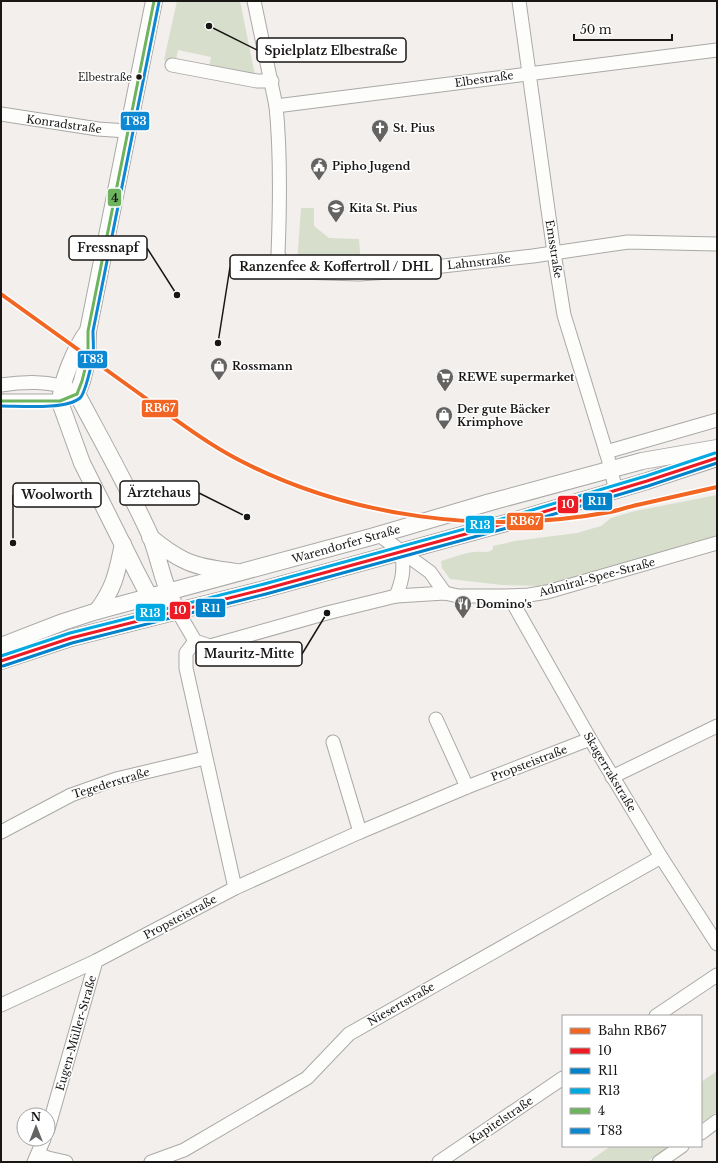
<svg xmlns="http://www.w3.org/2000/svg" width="718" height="1163" viewBox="0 0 718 1163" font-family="'Libre Baskerville',serif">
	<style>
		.green { fill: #d8decc }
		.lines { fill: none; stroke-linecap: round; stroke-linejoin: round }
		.minor-casing { stroke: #aaa9a7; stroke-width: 15 }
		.major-casing { stroke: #aaa9a7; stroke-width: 18 }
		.minor { stroke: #fdfdfc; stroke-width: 13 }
		.major { stroke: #fdfdfc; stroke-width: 16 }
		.bus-1-casing { stroke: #fff; stroke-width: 6 }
		.bus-2-casing { stroke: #fff; stroke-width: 6 }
		.bus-3-casing { stroke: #fff; stroke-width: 6 }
		.bus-4-casing { stroke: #fff; stroke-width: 6 }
		.bus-5-casing { stroke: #fff; stroke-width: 6 }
		.bus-1 { stroke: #ed1c24; stroke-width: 3 }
		.bus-2 { stroke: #0083ca; stroke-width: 3 }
		.bus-3 { stroke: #01a9e3; stroke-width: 3 }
		.bus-4 { stroke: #6eb35d; stroke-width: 3 }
		.bus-5 { stroke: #0e88d3; stroke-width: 3 }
		.rail-1-casing { stroke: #fff; stroke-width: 7 }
		.rail-1 { stroke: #f26522; stroke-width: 4 }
		.bus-dot { fill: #191716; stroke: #fff; stroke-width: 1.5 }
		.labels { text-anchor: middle; stroke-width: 3; stroke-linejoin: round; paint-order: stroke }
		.bus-label { font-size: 10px; fill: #191716; stroke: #fff; text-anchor: end }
		.street-label { font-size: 11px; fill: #191716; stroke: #fff }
		.poi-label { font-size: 11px; font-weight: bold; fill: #191716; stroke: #fff; text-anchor: start }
		.leader { fill: none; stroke: #191716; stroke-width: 1.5 }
		.callout-dot { fill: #191716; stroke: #fff; stroke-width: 1.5 }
		.callout { fill: #fff; stroke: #191716; stroke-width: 1.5 }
		.callout-label { font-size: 12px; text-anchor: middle; font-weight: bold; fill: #191716 }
		.line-badge { stroke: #fff; stroke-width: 1.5 }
		.badge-label { font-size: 11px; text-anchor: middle; font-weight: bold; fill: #fff }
		.pale-badge-label { font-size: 11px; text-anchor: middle; font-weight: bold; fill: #111 }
	</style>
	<rect width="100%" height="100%" fill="#f2efed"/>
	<g class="green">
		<path d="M177 1H240L255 75 209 67 211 57 178 50 176 60 173 62 164 60Z"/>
		<path d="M301 208H314V226L329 238 359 239 361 265H329L297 263Z"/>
		<path d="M717 495V539L567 582 542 586 502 585 450 579 442 568 441 561C452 558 463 553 475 552 482 551 488 554 493 549V546L515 541 577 533 601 526 611 518 635 511Z"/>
		<path d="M717 1071V1112L701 1123V1082Z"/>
		<path d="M611 1146H669L647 1162H588Z"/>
	</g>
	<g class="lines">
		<g class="minor-casing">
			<g id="minor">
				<path d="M254 1 276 106 717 50"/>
				<path d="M519 1 554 253 564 315 608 458 616 491"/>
				<path d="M172 65 257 81H272"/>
				<path d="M276 106C281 155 280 204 278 254L281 261 287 268 298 272 359 274 389 272 533 256 628 242 717 244"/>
				<path d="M1 114 98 129 127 131"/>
				<path d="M1 385C21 382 53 380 71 390"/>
				<path d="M1 401H60L68 398"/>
				<path d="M606 452 717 420"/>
				<path d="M379 535 430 572 445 593"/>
				<path d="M396 596C403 579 404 570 402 552"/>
				<path d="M509 596 590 739 661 857 717 944"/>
				<path d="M177 610 195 641 210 646 327 613 396 596 445 593 458 596H509L529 595 547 592 717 543"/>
				<path d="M195 641 186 653V668L235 888"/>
				<path d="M436 719 467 787"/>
				<path d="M333 742 360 832"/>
				<path d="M612 777 717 726"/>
				<path d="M1 832 71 795 116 779 205 758"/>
				<path d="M1 1005 96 961 235 888 360 832 467 787 590 739"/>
				<path d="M656 1016 717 975"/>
				<path d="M48 1129 96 961"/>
				<path d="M701 1133 717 1121"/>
				<path d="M38 1154 48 1158 66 1162"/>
				<path d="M34 1162 44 1139"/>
				<path d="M151 1162 184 1150 307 1078 349 1034 661 857"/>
				<path d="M439 1162 563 1078"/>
				<path d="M659 1162 682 1146"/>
			</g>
		</g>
		<g class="major-casing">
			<g id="major">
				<path d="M154 1 88 331V357L82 381 77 394C102 441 128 487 150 535 159 557 162 581 173 602"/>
				<path d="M88 331C76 346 58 387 61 405L82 463 136 571 150 598 159 602"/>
				<path d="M150 537C161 546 171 554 184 560 199 568 219 569 236 572"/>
				<path d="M97 611C115 587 117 572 123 544"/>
				<path d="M1 646 63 622 97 611 371 537 487 503 642 461 717 448"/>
				<path d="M1 661 71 638 265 589 513 521 647 481 717 458"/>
			</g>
		</g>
		<use href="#minor" class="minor"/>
		<use href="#major" class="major"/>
		<g class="bus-1-casing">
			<path id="bus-1" d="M1 661 71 638 265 589 513 521 647 481 717 458"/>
		</g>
		<g class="bus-2-casing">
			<path id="bus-2" d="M3 666 72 643 266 594 514 526 648 486 717 463"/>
		</g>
		<g class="bus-3-casing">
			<path id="bus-3" d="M1 656 70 633 264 584 512 516 646 476 715 453"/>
		</g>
		<g class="bus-4-casing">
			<g id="bus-4">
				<path d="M77 394 82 381 88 357V331L154 1"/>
				<path d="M1 401H60L77 394"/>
			</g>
		</g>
		<g class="bus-5-casing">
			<path id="bus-5" d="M1 406C20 406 66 410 80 398 85 394 92 363 93 356 94 348 93 340 93 331L159 2"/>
		</g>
		<use href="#bus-1" class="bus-1"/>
		<use href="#bus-2" class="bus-2"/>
		<use href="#bus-3" class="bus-3"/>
		<use href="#bus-4" class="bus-4"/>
		<use href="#bus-5" class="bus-5"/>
		<g class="rail-1-casing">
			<path id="rail-1" d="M1 294C51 330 101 366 151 402 179 422 208 444 239 460 351 518 487 535 610 512 619 510 628 507 637 505 663 499 690 493 717 487"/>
		</g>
		<use href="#rail-1" class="rail-1"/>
	</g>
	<defs>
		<g id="church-pin" transform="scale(0.9)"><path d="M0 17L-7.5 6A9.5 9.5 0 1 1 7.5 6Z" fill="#656361" stroke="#fff"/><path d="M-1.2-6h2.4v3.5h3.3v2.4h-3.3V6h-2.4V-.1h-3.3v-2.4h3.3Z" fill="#fff"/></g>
		<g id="civic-pin" transform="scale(0.9)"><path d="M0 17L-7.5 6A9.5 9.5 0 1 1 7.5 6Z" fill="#656361" stroke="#fff"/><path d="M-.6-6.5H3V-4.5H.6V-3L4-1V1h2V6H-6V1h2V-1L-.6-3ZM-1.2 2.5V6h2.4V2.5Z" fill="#fff"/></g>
		<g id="school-pin" transform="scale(0.9)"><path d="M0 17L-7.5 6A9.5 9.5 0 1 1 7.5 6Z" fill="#656361" stroke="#fff"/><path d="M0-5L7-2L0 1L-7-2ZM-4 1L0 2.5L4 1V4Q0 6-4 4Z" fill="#fff"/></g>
		<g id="shop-pin" transform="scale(0.9)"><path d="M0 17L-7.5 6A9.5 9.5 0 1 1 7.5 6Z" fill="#656361" stroke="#fff"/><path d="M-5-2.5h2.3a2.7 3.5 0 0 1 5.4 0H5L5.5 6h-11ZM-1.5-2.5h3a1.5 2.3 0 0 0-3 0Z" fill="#fff"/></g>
		<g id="supermarket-pin" transform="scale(0.9)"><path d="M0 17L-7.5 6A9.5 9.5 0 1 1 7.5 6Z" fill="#656361" stroke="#fff"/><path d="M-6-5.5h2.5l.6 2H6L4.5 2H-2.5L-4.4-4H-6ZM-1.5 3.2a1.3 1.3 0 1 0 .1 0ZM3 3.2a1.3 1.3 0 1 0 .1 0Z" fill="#fff"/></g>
		<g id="restaurant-pin" transform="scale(0.9)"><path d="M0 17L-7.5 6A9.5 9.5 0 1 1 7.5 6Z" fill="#656361" stroke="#fff"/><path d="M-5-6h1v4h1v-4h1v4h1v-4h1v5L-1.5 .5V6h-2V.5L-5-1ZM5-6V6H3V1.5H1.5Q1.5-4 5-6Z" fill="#fff"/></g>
	</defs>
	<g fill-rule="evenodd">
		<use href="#church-pin" x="380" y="128"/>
		<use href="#civic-pin" x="319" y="166"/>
		<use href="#school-pin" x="336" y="208"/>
		<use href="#shop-pin" x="219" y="366"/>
		<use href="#supermarket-pin" x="445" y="377"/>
		<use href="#shop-pin" x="444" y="415"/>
		<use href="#restaurant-pin" x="463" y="604"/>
	</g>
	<circle class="bus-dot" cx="139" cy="77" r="3.5"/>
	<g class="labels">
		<g class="bus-label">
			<text x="132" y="81">Elbestraße</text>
		</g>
		<g class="street-label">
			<text transform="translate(484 79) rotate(-8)" y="4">Elbestraße</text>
			<text transform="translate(64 124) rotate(8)" y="4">Konradstraße</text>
			<text transform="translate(554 249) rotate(81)" y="4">Emsstraße</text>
			<text transform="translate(479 262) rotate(-6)" y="4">Lahnstraße</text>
			<text transform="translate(346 544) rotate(-16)" y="4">Warendorfer Straße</text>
			<text transform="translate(597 577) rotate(-15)" y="4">Admiral-Spee-Straße</text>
			<text transform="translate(529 763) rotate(-21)" y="4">Propsteistraße</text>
			<text transform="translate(610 772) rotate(59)" y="4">Skagerrakstraße</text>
			<text transform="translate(111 783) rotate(-17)" y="4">Tegederstraße</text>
			<text transform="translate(180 917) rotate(-28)" y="4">Propsteistraße</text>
			<text transform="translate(401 1004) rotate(-30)" y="4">Niesertstraße</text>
			<text transform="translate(76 1033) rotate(-74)" y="4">Eugen-Müller-Straße</text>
			<text transform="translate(501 1120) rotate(-34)" y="4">Kapitelstraße</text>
		</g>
		<g class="poi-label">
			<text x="393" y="132">St. Pius</text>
			<text x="332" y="170">Pipho Jugend</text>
			<text x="349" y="212">Kita St. Pius</text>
			<text x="232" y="370">Rossmann</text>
			<text x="458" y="381">REWE supermarket</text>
			<text x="457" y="413">Der gute Bäcker<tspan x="457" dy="13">Krimphove</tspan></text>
			<text x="476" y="608">Domino's</text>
		</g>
	</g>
	<path class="leader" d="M209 26L257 50M177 295L147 248M218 343L230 267M247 517L199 493M13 543L13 495M327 613L302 654"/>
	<g class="callout-dot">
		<circle cx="209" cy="26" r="4"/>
		<circle cx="177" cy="295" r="4"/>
		<circle cx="218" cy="343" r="4"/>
		<circle cx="247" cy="517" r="4"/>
		<circle cx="13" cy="543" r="4"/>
		<circle cx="327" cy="613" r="4"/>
	</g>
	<g class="callout">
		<rect x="257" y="38" width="149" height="24" rx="4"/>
		<rect x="69" y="236" width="78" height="24" rx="4"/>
		<rect x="230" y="255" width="211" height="24" rx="4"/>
		<rect x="120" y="481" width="79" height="24" rx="4"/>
		<rect x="13" y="483" width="88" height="24" rx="4"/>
		<rect x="196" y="642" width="106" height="24" rx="4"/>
	</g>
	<g class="callout-label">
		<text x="331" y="55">Spielplatz Elbestraße</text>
		<text x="108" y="252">Fressnapf</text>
		<text x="336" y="271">Ranzenfee &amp; Koffertroll / DHL</text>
		<text x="159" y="497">Ärztehaus</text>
		<text x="57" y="499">Woolworth</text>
		<text x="249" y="658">Mauritz-Mitte</text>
	</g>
	<g class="line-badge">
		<rect x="120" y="111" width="30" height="20" rx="4" fill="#0e88d3"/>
		<rect x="107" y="188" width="15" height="19" rx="4" fill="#6eb35d"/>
		<rect x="77" y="350" width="31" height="19" rx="4" fill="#0e88d3"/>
		<rect x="141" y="399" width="38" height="19" rx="4" fill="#f26522"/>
		<rect x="582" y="492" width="31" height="19" rx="4" fill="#0083ca"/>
		<rect x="557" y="495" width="22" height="19" rx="4" fill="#ed1c24"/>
		<rect x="506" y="512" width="38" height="19" rx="4" fill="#f26522"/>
		<rect x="465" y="515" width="30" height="19" rx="4" fill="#01a9e3"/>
		<rect x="195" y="598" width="31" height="20" rx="4" fill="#0083ca"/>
		<rect x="169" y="601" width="22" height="19" rx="4" fill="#ed1c24"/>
		<rect x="135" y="603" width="31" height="19" rx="4" fill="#01a9e3"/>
	</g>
	<g class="badge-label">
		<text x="135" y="125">T83</text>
		<text x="92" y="363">T83</text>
		<text x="160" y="412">RB67</text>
		<text x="597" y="505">R11</text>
		<text x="568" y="508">10</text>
		<text x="525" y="525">RB67</text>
		<text x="480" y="529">R13</text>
		<text x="211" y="612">R11</text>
		<text x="180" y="614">10</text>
		<text x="150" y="617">R13</text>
	</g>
	<g class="pale-badge-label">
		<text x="115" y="202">4</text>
	</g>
	<rect width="718" height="1163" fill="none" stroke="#191716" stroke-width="4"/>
	<rect x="562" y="1015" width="140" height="132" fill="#ffffff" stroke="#a3a2a2"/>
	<rect x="570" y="1028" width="20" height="6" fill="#f26522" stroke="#a3a2a2"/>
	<text x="598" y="1035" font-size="12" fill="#191716">Bahn RB67</text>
	<rect x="570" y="1048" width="20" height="6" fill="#ed1c24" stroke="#a3a2a2"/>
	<text x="598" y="1055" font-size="12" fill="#191716">10</text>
	<rect x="570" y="1068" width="20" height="6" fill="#0083ca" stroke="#a3a2a2"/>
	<text x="598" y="1075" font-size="12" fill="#191716">R11</text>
	<rect x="570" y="1088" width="20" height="6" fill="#01a9e3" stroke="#a3a2a2"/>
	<text x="598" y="1095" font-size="12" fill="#191716">R13</text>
	<rect x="570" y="1108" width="20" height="6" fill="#6eb35d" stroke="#a3a2a2"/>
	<text x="598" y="1115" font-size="12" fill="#191716">4</text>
	<rect x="570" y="1128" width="20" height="6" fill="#0e88d3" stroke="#a3a2a2"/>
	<text x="598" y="1135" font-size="12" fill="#191716">T83</text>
	<g transform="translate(36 1127)"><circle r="19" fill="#ffffff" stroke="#a3a2a2"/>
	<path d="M0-3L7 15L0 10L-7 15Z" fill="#656361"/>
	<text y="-6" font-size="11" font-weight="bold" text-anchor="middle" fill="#191716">N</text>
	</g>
	<path d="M574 34v6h98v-6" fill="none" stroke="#191716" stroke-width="2"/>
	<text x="580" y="34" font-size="12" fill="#191716" stroke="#ffffff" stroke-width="3" paint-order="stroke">50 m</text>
</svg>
